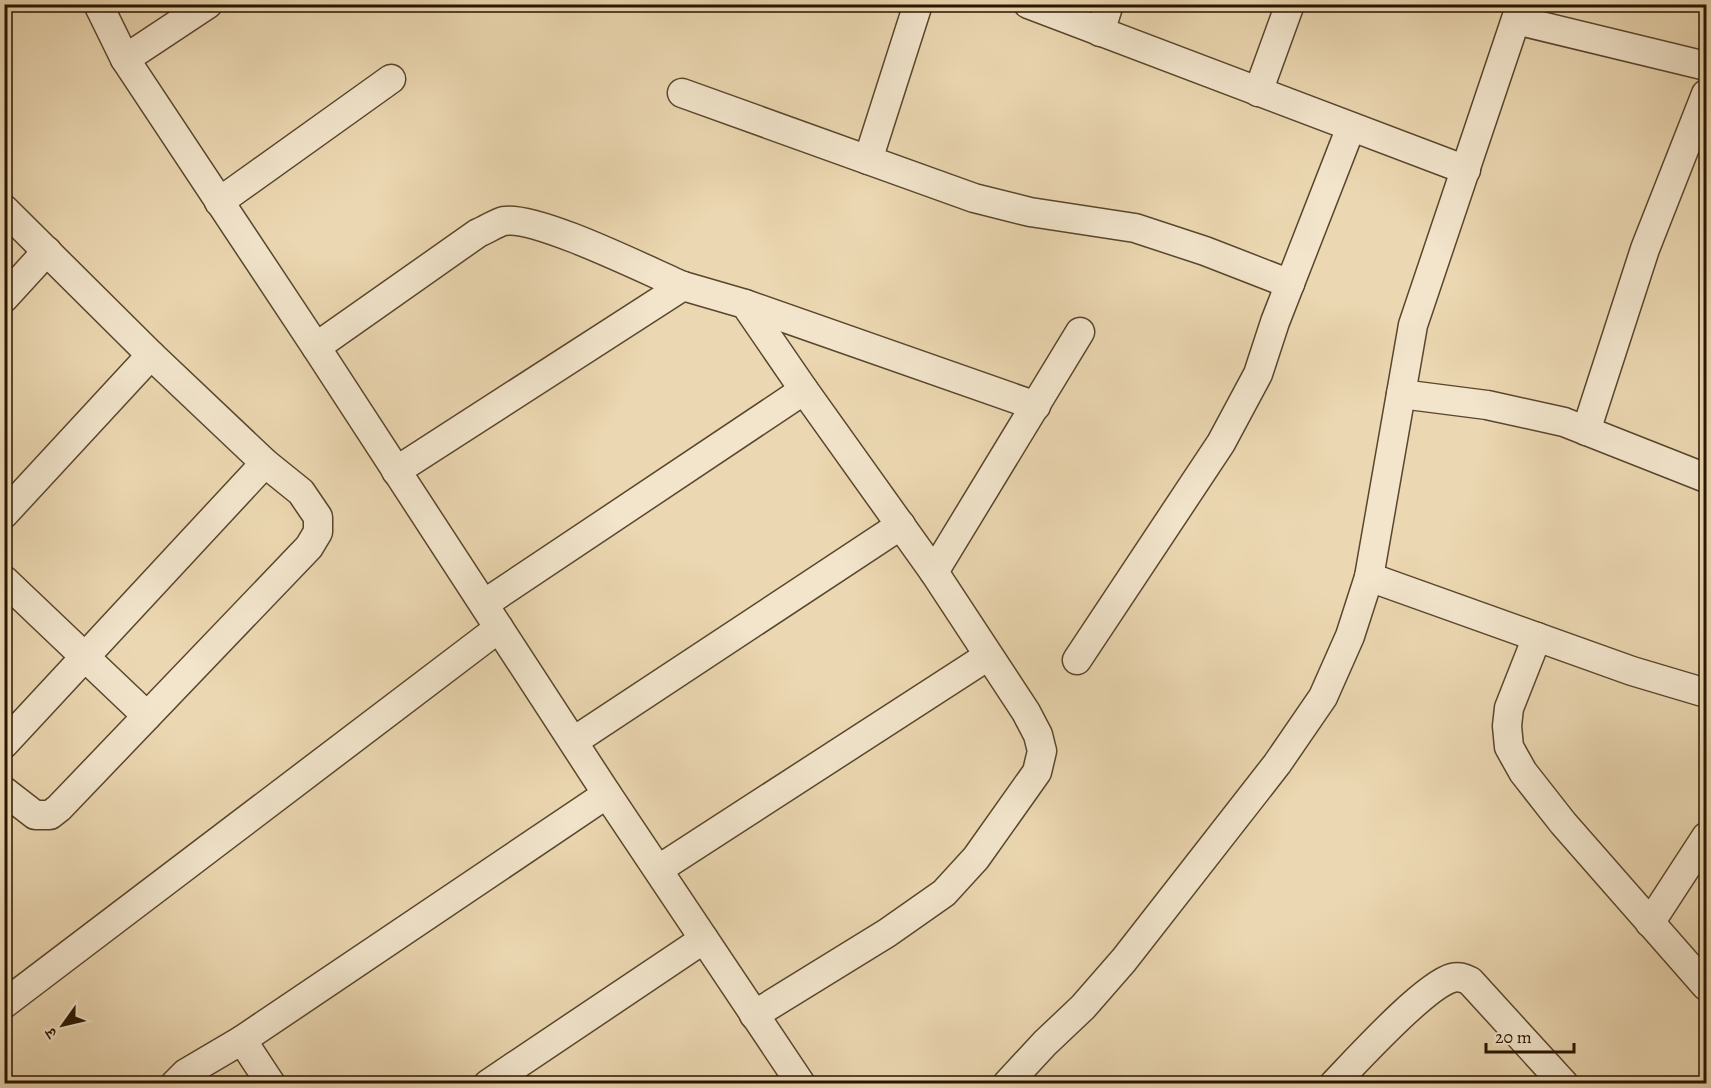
<svg xmlns="http://www.w3.org/2000/svg" width="1711" height="1088" viewBox="0 0 1711 1088" font-family="Alegreya,'Noto Serif Devanagari',serif">
	<style>
		.lines { fill: none; stroke-linecap: round; stroke-linejoin: round }
		.minor-casing { stroke: #59462c; stroke-width: 31 }
		.minor { stroke: #f2e5cc; stroke-width: 28 }
	</style>
	<rect width="100%" height="100%" fill="#ebd7b1"/>
	<filter id="stains"><feTurbulence type="fractalNoise" baseFrequency=".00333" numOctaves="4"/><feColorMatrix values="0 0 0 0 .2 0 0 0 0 .09 0 0 0 0 .02 0 0 0 .5 -.17"/></filter>
	<radialGradient id="worn" r=".72"><stop offset=".6" stop-color="#630" stop-opacity="0"/><stop offset="1" stop-color="#630" stop-opacity=".3"/></radialGradient>
	<g class="lines">
		<g class="minor-casing">
			<g id="minor">
				<path d="M98 4 125 59 316 347 607 794 801 1084"/>
				<path d="M1028 4 1466 170"/>
				<path d="M1516 20 1706 66"/>
				<path d="M1100 32 1109 4"/>
				<path d="M125 59 208 4"/>
				<path d="M1258 92 1290 4"/>
				<path d="M682 93 974 198 1030 212 1135 228 1205 251 1290 284"/>
				<path d="M868 160 918 4"/>
				<path d="M219 202 391 79"/>
				<path d="M4 209 151 355 265 463 301 492 318 517V532L309 547 59 808 50 815H35L4 791"/>
				<path d="M4 298 47 251"/>
				<path d="M745 304 1036 406"/>
				<path d="M316 347 478 233C486 230 496 223 504 221 536 215 648 271 683 286"/>
				<path d="M1401 394 1487 405 1564 422 1706 478"/>
				<path d="M1586 431 1645 249 1706 94"/>
				<path d="M396 471 683 286 745 304 804 390 934 572 1026 712 1038 735 1042 751 1037 772 976 858 944 893 887 933 754 1015"/>
				<path d="M4 514 151 355"/>
				<path d="M934 572 1080 332"/>
				<path d="M1369 577 1632 671 1706 693"/>
				<path d="M4 580 147 716"/>
				<path d="M484 604 804 390"/>
				<path d="M1537 637 1509 708 1507 726 1509 747 1523 772 1563 823 1706 986"/>
				<path d="M1077 660 1221 443 1258 374 1275 322 1351 127"/>
				<path d="M574 741 901 525"/>
				<path d="M4 744 265 463"/>
				<path d="M659 869 988 656"/>
				<path d="M1650 923 1706 837"/>
				<path d="M4 1004 499 628"/>
				<path d="M242 1040 607 794"/>
				<path d="M175 1084 186 1073 242 1040 271 1084"/>
				<path d="M488 1084 704 939"/>
				<path d="M1007 1084 1045 1043 1083 1007 1124 960 1277 764 1323 697 1350 636 1369 577 1413 325 1521 4"/>
				<path d="M1334 1084C1357 1060 1424 986 1452 978 1459 976 1464 978 1470 981L1564 1084"/>
			</g>
		</g>
		<use href="#minor" class="minor"/>
	</g>
	<rect width="1711" height="1088" fill="none" stroke="#ebd7b1" stroke-width="24"/>
	<rect x="6" y="6" width="1699" height="1076" fill="none" stroke="#281500" stroke-width="3"/>
	<rect x="12" y="12" width="1687" height="1064" fill="none" stroke="#281500" stroke-width="1.5"/>
	<g transform="translate(63 1025) rotate(236)" stroke="#f2e5cc" stroke-width="4.5" paint-order="stroke">
	<path d="M0-4.5L10 22L0 15L-10 22Z" fill="#281500"/>
	<text y="-9" font-size="16" font-weight="bold" text-anchor="middle" fill="#281500">उ</text>
	</g>
	<path d="M1486 1043v9h88v-9" fill="none" stroke="#281500" stroke-width="3"/>
	<text x="1495" y="1043" font-size="18" fill="#281500" stroke="#f2e5cc" stroke-width="4.5" paint-order="stroke">20 m</text>
	<rect width="100%" height="100%" filter="url(#stains)"/>
	<rect width="100%" height="100%" fill="url(#worn)"/>
</svg>
